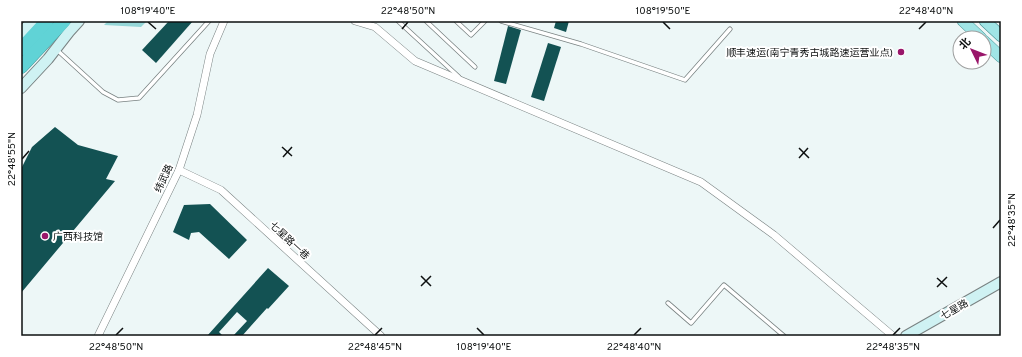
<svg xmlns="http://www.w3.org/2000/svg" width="1022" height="357" viewBox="0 0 1022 357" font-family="Overpass,'Noto Sans SC',sans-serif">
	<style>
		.green { fill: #95d7d8 }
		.building { fill: #135253 }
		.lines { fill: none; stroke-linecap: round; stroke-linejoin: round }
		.lane-casing { stroke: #798282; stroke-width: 5 }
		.street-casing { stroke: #798282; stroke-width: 8 }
		.secondary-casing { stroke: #798282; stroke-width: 12 }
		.primary-casing { stroke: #438f91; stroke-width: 12 }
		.highway-casing { stroke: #438f91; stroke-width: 14 }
		.lane { stroke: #fff; stroke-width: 3.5 }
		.street { stroke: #fff; stroke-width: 7 }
		.secondary { stroke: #cff2f3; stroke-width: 10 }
		.primary { stroke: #a0e5e6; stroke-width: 11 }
		.highway { stroke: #60d3d6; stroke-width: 13 }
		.ticks { fill: none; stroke: #0d1010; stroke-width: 1.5 }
		.poi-dot { fill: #99166a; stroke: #fff; stroke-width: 1.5 }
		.labels { text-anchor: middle; stroke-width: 4; stroke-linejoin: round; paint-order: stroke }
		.poi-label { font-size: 10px; fill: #0d1010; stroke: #fff; text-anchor: end }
		.street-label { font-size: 10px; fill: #0d1010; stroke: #fff }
		.neatline { fill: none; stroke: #0d1010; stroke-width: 1.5 }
		.ticks-label { font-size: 10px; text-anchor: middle; fill: #0d1010 }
	</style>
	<rect width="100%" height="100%" fill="#edf7f7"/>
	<path class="green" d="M108 21H147L141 27 104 25Z"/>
	<g class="building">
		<path d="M169 21H193L156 63 142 50Z"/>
		<path d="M556 21H569L566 32 554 28Z"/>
		<path d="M508 26 521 30 506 84 494 81Z"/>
		<path d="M548 43 561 47 544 101 531 97Z"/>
		<path d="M55 127 78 145 118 156 106 179 115 181 21 293V169L32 147Z"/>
		<path d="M210 204 247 240 229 259 199 232 191 233 189 240 173 232 184 205Z"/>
		<path d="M268 268 289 286 268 309 267 308 242 336H233L247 321 237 312 219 332 223 336H207Z"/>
	</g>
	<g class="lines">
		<g class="lane-casing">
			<g id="lane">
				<path d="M398 21 459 77"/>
				<path d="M426 21 475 67"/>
				<path d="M456 21 471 35 485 21"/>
				<path d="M501 21 581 44 685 80 730 29"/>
				<path d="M57 50 103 92 118 100 139 98 209 21"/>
				<path d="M668 303 691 323 724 285 784 336"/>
			</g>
		</g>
		<g class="street-casing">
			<g id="street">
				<path d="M355 21 375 27 415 61 701 182 774 235 893 336"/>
				<path d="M179 170 221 190 381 336"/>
				<path d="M98 336 179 170 197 115 210 54 224 21"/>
			</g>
		</g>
		<g class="secondary-casing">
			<g id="secondary">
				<path d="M21 33 32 21"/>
				<path d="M21 88 48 59 69 32 79 21"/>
				<path d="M906 336 1001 282"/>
			</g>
		</g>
		<g class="primary-casing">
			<g id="primary">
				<path d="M963 21 981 38"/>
				<path d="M985 21 1001 36"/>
				<path d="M984 41 1001 57"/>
			</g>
		</g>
		<g class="highway-casing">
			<g id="highway">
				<path d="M21 49 47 21"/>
				<path d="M21 67 64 21"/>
			</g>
		</g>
		<use href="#lane" class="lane"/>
		<use href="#street" class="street"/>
		<use href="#secondary" class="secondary"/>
		<use href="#primary" class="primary"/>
		<use href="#highway" class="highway"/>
	</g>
	<path class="ticks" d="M148 22 156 29M663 22 670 29M402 29 408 22M919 29 926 22M282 147 292 156M799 148 809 158M283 157 292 147M799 158 808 148M22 159 29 151M993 228 1000 220M421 276 431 286M937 278 947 287M421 286 431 276M937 287 947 277M477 328 484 335M116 335 123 328M375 335 382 328M634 335 641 328M893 335 900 328"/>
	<g class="poi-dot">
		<circle cx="901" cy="52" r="4"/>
		<circle cx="45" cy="236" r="4"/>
	</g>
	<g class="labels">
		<g class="poi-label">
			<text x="893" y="56">顺丰速运(南宁青秀古城路速运营业点)</text>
			<text x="53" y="240" text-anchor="start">广西科技馆</text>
		</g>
		<g class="street-label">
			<text transform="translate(163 178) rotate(-65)" y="4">纬武路</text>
			<text transform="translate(290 240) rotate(43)" y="4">七星路一巷</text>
			<text transform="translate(954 309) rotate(-30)" y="4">七星路</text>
		</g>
	</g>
	<rect width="1022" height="357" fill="none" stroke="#ffffff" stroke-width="44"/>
	<g transform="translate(972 50) rotate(313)"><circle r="19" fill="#ffffff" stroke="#9e9f9f"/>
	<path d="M0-3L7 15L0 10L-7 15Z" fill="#99166a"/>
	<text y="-6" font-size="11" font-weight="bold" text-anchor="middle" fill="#0d1010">北</text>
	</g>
	<rect x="22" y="22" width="978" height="313" class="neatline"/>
	<g class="ticks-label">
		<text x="148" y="14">108°19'40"E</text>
		<text x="408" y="14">22°48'50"N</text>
		<text x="663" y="14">108°19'50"E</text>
		<text x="926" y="14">22°48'40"N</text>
		<text transform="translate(11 159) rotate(-90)" y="4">22°48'55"N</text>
		<text transform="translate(1011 220) rotate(-90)" y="4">22°48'35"N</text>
		<text x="116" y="350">22°48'50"N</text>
		<text x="375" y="350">22°48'45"N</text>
		<text x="484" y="350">108°19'40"E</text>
		<text x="634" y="350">22°48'40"N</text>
		<text x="893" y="350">22°48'35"N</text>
	</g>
</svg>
